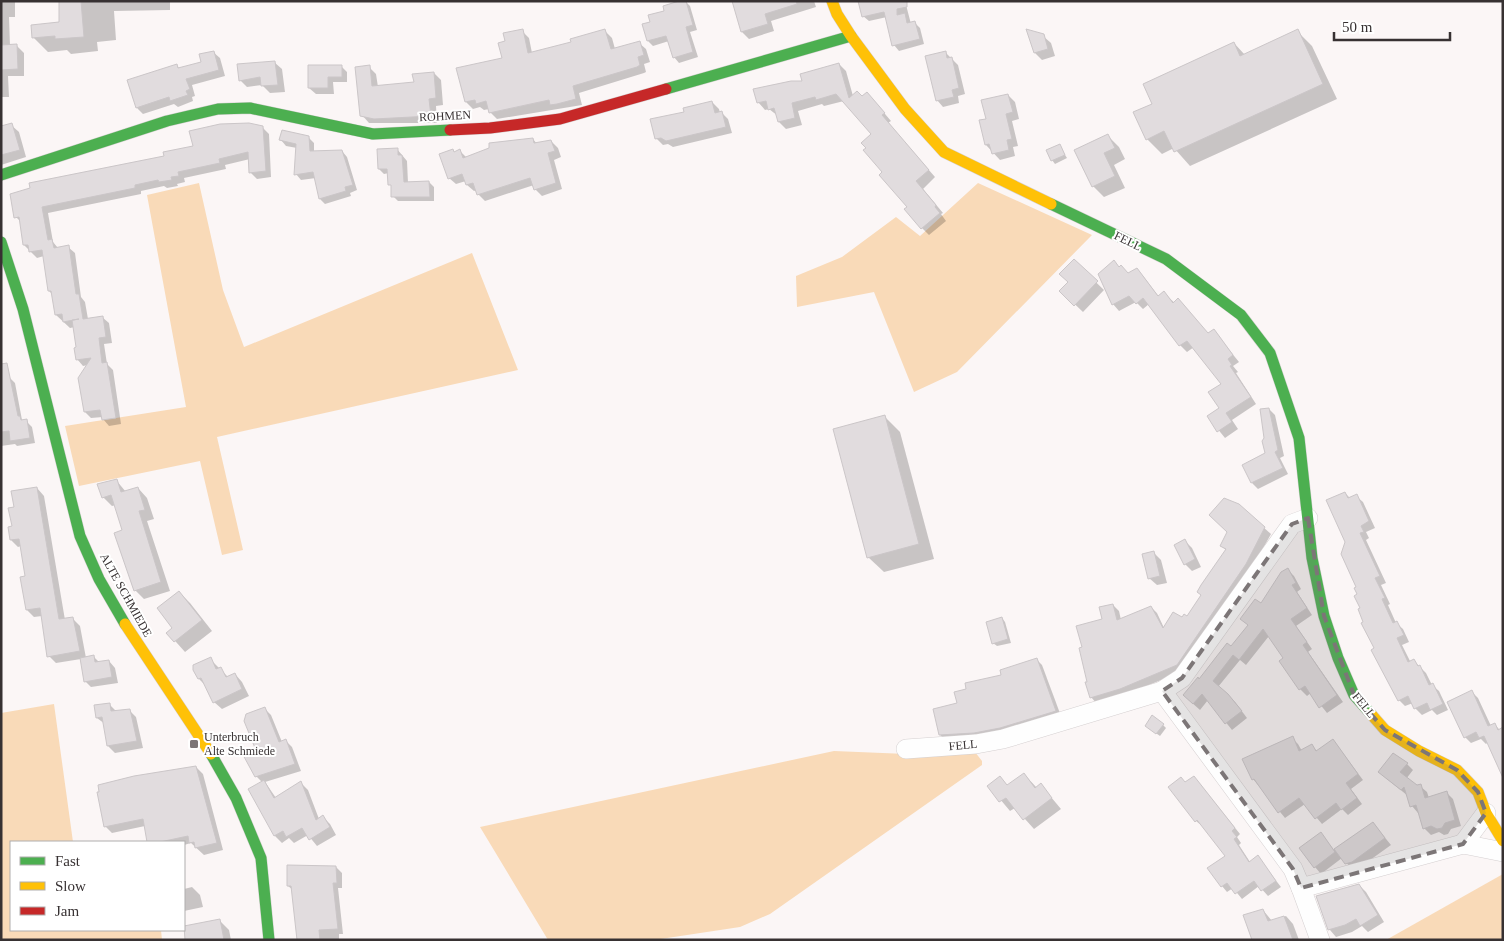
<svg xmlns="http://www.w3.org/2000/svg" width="1504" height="941" viewBox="0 0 1504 941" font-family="'Times New Roman',serif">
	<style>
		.green { fill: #f9dab8 }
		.shadow { fill: #0003 }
		.building { fill: #e1dcde; stroke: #cbc6c8 }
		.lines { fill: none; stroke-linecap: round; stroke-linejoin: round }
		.street-casing { stroke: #d5d0d1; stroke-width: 20 }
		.fast-casing { stroke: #d5d0d1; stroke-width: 12 }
		.slow-casing { stroke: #d5d0d1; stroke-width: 12 }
		.jam-casing { stroke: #d5d0d1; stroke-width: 12 }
		.street { stroke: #fefefe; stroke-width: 19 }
		.fast { stroke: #4caf50; stroke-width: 11 }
		.slow { stroke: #ffc107; stroke-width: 11 }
		.jam { stroke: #c62828; stroke-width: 11 }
		.marked { fill: #7c7677; fill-opacity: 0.2; stroke: #7c7677; stroke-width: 4; stroke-dasharray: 10 6; stroke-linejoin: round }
		.poi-dot { fill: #7c7677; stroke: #fff; stroke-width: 2 }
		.labels { text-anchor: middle; stroke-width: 4; stroke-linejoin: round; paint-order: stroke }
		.street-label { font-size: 12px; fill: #373132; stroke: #fff }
		.poi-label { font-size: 12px; fill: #373132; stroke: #fff; text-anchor: start }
	</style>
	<rect width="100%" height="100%" fill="#fbf6f6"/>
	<g class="green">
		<path d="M199 183 223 290 244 347 472 253 518 370 217 437 243 550 222 555 200 461 79 486 65 426 186 407 147 195Z"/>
		<path d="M978 183 1092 235 957 372 914 392 874 292 797 307 796 276 842 257 896 217 920 236Z"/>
		<path d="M54 704 73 842H11V930H161L162 940H1V713Z"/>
		<path d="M834 751 931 755 975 752 982 761V765L770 914 740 927 654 940H548L480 827Z"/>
		<path d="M1503 874V940H1386Z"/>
	</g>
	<g class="shadow">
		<path d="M1 1H15V17H9L10 46H17L24 53V76H8L9 97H1Z"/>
		<path d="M60 1H170V10L114 11 116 40 97 42 98 51 71 54 67 50 48 52 33 37 60 23Z"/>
		<path d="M685 1 690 6 697 30 690 32 698 57 679 63 674 57 669 41 653 46 648 41 652 23 666 12Z"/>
		<path d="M733 1H814L816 7 771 21 774 31 749 39 742 32Z"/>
		<path d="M905 1 911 24 915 23 920 28 924 44 899 51 894 45 887 17 869 21 863 16Z"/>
		<path d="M522 31 529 38 532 53 572 43 605 31 612 38 615 49 639 43 646 49 650 62 644 64 646 72 644 73 579 93 582 105 497 119 490 112 489 109 484 110 480 107 473 109 466 102 503 59 506 42Z"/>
		<path d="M1028 31 1043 36 1051 43 1055 56 1042 60 1035 53Z"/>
		<path d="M1297 31 1312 46 1337 99 1190 166 1174 148 1162 154 1147 139 1154 104 1234 43 1245 55Z"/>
		<path d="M213 52 220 58 225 76 192 85 195 96 192 97 193 101 178 107 174 104 143 114 137 108 177 66 180 69 203 62Z"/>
		<path d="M945 52 958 65 965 94 958 96 959 103 943 107 937 100Z"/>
		<path d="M274 62 282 69 285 92 270 93 262 85 247 87 240 80Z"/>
		<path d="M839 64 846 71 853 96 874 101 891 121 888 123 935 177 923 189 943 213 941 214 946 221 929 235 922 228 884 172 873 134 844 101 824 106 822 104 798 111 802 125 786 129 779 122 778 116 769 109 765 110 758 102Z"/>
		<path d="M341 66 347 72V82H333L334 94H316L309 88Z"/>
		<path d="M369 67 376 74 378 87 415 83 434 73 441 80 443 105 436 106 437 123H369L362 115Z"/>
		<path d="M1008 95 1015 102 1019 119 1012 121 1018 146 1013 147 1015 156 1000 160 986 145 987 120Z"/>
		<path d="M712 102 719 109 720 113H722L728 119 732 133 673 147 668 144 663 145 656 138 685 113Z"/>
		<path d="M11 125 19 132 26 157 1 165V128Z"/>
		<path d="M262 127 269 134 271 177 257 179 250 172V159L225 165 226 169 184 178 185 182 177 184 178 186 167 188 164 186 141 191V194L48 213 53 242 58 248 68 247 75 253 81 297 85 302 88 319 102 317 109 323 112 343 104 344 107 364 113 370 121 424 109 426 103 419V417L91 418 85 412 88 365 83 366 77 359 75 327 70 328 56 315 53 295 49 291 44 256 37 258 24 245 21 222 16 217 165 157 194 147Z"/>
		<path d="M1108 136 1119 147 1125 159 1114 165 1125 188 1104 197 1093 186Z"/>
		<path d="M308 137 314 143V152L342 151 347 157 357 190 350 193 351 196 325 204 320 199 316 178 301 180 296 174 297 148 286 146 281 140Z"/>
		<path d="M533 139 537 144 551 141 558 148 561 157 554 160 562 189 542 196 535 189 534 185 485 201 478 194 477 190 474 191 467 185 466 181 456 184 449 178 455 153 460 151 467 158Z"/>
		<path d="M1059 145 1067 158 1055 164 1052 160Z"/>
		<path d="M397 149 407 161 408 183 429 182 434 187V201H398L393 196 389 173 384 174 379 169Z"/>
		<path d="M1074 261 1104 290 1083 312 1061 291 1069 283Z"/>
		<path d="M1119 268 1128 274 1143 276 1159 297 1164 293 1209 335 1214 331 1239 362 1233 366 1238 372 1236 373 1256 404 1232 420 1238 429 1225 438 1208 417 1220 409 1222 384 1194 347 1187 352 1180 345 1149 304 1143 309 1136 302 1119 311 1113 304Z"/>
		<path d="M9 377 15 383 22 420 26 421 32 427 35 443 17 446 15 444 1 446V378Z"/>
		<path d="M1269 409 1275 415 1284 456 1280 458 1288 474 1258 489 1252 483 1266 454 1265 438Z"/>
		<path d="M885 417 900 432 934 559 884 572 868 557Z"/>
		<path d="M116 480 126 492 138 488 147 498 154 519 147 521 170 591 144 599 135 590 123 531 116 505 112 506 103 497Z"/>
		<path d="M37 488 44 496 65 620 72 618 80 626 86 658 94 657 100 663 109 661 115 668 118 683 91 687 85 681 81 659 56 663 49 656 42 616 34 617 27 610V577L21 546 18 547 11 540 15 508Z"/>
		<path d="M1345 493 1350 498 1356 496 1363 502 1375 528 1366 532 1369 538 1366 540 1386 583 1381 585 1390 604 1388 605 1396 623 1403 629 1409 642 1402 645 1411 663 1414 661 1426 673 1432 685 1439 691 1448 710 1437 715 1432 710 1422 715 1415 708 1413 703 1405 706 1399 700 1365 622 1347 542Z"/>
		<path d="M1238 505 1271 534 1251 570 1183 671 1127 694 1097 704 1091 697 1083 648 1113 605 1119 611 1121 620 1151 607 1157 613 1164 628 1187 618 1202 595 1226 550 1221 546 1229 532Z"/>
		<path d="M1185 541 1192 548 1201 567 1192 571 1185 564Z"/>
		<path d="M1153 552 1161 560 1167 583 1157 585 1149 578Z"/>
		<path d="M1288 570 1294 576 1301 589 1297 592 1312 615 1296 626 1312 649 1308 652 1343 702 1327 713 1311 693 1307 696 1300 689 1281 661 1285 659 1269 636 1246 665 1240 660 1218 687 1235 702 1247 718 1232 730 1208 700 1200 710 1191 702 1199 680 1232 648 1249 626 1242 619 1261 605Z"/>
		<path d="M179 592 190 603 212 631 185 652 168 633 174 628Z"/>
		<path d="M1002 618 1005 622 1011 643 997 646 993 643Z"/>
		<path d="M210 659 228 677 235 674 242 682 249 696 222 709 214 702 207 687 199 679Z"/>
		<path d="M1037 660 1042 665 1061 716 1006 733 946 740 940 735 959 704 1003 676Z"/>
		<path d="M1472 692 1478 698 1491 726 1494 724 1500 730 1486 744 1481 739 1471 743 1465 737Z"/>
		<path d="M109 704 116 711 129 710 136 717 143 748 115 753 108 746 105 724 97 718Z"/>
		<path d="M264 708 271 715 282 742 285 740 292 747 301 771 265 782 276 798 301 783 308 790 319 819 323 817 330 824 336 835 317 846 308 835 294 843 289 838 282 843 275 836 250 789 262 782 256 776 257 749Z"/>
		<path d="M1163 725 1166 728 1160 736 1150 729Z"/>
		<path d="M1292 738 1298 744 1302 751 1311 745 1317 751 1333 740 1363 780 1351 789 1362 804 1348 815 1342 809 1322 824 1305 804 1285 818 1253 779Z"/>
		<path d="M1407 764 1413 770 1406 779 1417 787 1420 786 1427 792 1429 798 1447 793 1453 799 1461 826 1451 829 1448 834 1444 835 1439 832 1431 835 1424 828 1420 812 1418 813 1412 806 1408 796 1386 778Z"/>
		<path d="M196 767 203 774 223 850 204 855 191 843 184 845V842H148L145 826 112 833 105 826Z"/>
		<path d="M1024 774 1037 788 1041 785 1061 809 1034 829 1015 808 1010 811 989 786 1000 778 1008 786Z"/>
		<path d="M1186 783H1199L1240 834 1237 837 1241 843 1239 845 1250 862 1258 857 1281 887 1268 896 1259 886 1242 899 1233 888 1227 892 1222 886 1227 856 1203 825 1202 826 1196 821Z"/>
		<path d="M1373 823 1391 845 1359 868 1353 870 1342 858 1321 874 1315 867 1321 834 1334 850Z"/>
		<path d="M336 867 342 873V888H338L343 934H339V940H298L293 890 288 886Z"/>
		<path d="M1359 885 1366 892 1384 922 1368 932 1362 926 1352 932 1336 937 1330 930 1317 896Z"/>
		<path d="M192 887 200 895 203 907 184 911V889Z"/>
		<path d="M1263 910 1272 921 1286 916 1293 924 1299 940H1269Z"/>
		<path d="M219 920 229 930 231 940H187Z"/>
	</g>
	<g class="building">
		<path d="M59 1H81L84 37 55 39V36L32 38 31 25 59 22Z"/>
		<path d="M679 1H686L693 25 686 27 693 52 673 58 666 36 647 41 642 24 650 22 648 15 664 11 663 6Z"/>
		<path d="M732 1H796L797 4 765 14 768 24 741 32Z"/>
		<path d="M858 1H907V7L897 9V15L905 13 907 23 915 21 920 39 892 46 884 12 862 17Z"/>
		<path d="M523 29 528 53 571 42 570 39 605 29 611 49 640 41 644 55 638 57 640 65 637 67 573 86 576 99 557 104 550 105 549 100 489 113 486 101 476 104 475 100 465 102 456 68 502 58 498 43 505 41 503 33Z"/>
		<path d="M1026 29 1044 34 1048 49 1034 53Z"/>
		<path d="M1298 29 1323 84 1174 152 1164 131 1146 140 1133 112 1152 104 1143 84 1234 42 1240 56Z"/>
		<path d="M17 44 18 69 1 70V45Z"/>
		<path d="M214 51 219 70 186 79 190 89 186 91 188 95 170 101 169 97 136 108 127 80 177 64 178 68 201 62 199 54Z"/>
		<path d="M946 51 947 58 952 57 959 88 952 90 954 97 936 101 925 56Z"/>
		<path d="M275 61 278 85 261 86 260 77 239 81 237 64Z"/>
		<path d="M839 63 849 98 857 91 862 96 867 92 885 113 882 115 929 170 916 181 936 205 935 207 940 213 921 229 904 209 907 207 879 175 882 172 863 150 866 148 861 143 871 134 836 94 816 100 815 97 792 103 795 118 778 122 774 108 768 110 766 101 757 103 753 89 791 81H802L800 74Z"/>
		<path d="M308 65H342V77H328V88H308Z"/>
		<path d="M370 65 372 86 414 82 412 74 434 72 436 98 429 99 431 116 374 119 360 116 355 67Z"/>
		<path d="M1008 94 1013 112 1006 114 1012 139 1007 140 1009 150 992 154 989 144 985 145 979 120 986 119 981 100Z"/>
		<path d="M712 101 715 113 722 111 726 127 666 141 661 138 655 139 650 119 684 112 683 108Z"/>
		<path d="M12 123 20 150 1 155V126Z"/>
		<path d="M249 123 263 126 266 171 249 173 248 152 219 159 220 163 178 172 179 176 171 177 172 180 159 182 158 180 135 185V188L42 207 48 240 52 239 54 248 69 245 76 294H79L83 319 103 316 106 337 99 338 102 363 107 362 116 418 102 420 100 410 84 412 78 378 91 358 76 360 74 348 76 347 72 320 79 319 63 322 62 314 55 315 51 291H48L42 250 29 252 28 245H23L19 217 14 218 10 194 30 188 29 183 164 156 163 152 193 146 189 131 220 124Z"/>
		<path d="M282 130 309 136 310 151 342 150 353 185 345 187 346 191 319 199 313 172 294 175 296 144 279 140Z"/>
		<path d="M1108 134 1115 148 1104 153 1115 176 1092 187 1074 150Z"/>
		<path d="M533 138 534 143 551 140 555 151 548 153 556 183 534 190 530 178 477 195 473 183 466 185 462 174 448 179 439 154 453 149 454 152 460 149 463 158 489 148V143Z"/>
		<path d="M1060 144 1065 155 1051 161 1046 150Z"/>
		<path d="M398 148V155H402L404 182 429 181 430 197H391V185H388L387 169H378L377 149Z"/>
		<path d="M1074 259 1098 281 1074 306 1059 291 1068 282 1059 274Z"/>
		<path d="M1114 260 1119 267 1121 265 1128 273 1137 268 1158 296 1164 291 1173 303 1178 298 1208 333 1214 329 1233 355 1228 359 1232 365 1230 366 1251 397 1226 413 1232 422 1217 432 1207 416 1219 408 1208 392 1221 384 1187 341 1179 346 1143 298 1136 304 1129 296 1112 305 1098 274Z"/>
		<path d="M7 363 18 416H20L21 420 27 419 30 438 10 441 9 431 1 432V364Z"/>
		<path d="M1269 408 1278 450 1275 452 1283 468 1251 483 1242 465 1265 453 1262 441 1264 438 1260 409Z"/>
		<path d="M885 415 919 544 867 558 833 429Z"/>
		<path d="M117 479 121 492 138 487 145 510 139 511 161 582 134 591 114 533 122 530 111 495 102 498 97 484Z"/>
		<path d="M37 487 59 619 73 617 80 651 47 657 40 608 26 610 20 577 25 576 19 539 10 540 8 527 12 526 8 508 14 507 11 491Z"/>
		<path d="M1345 492 1348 498 1357 494 1369 521 1361 526 1364 532 1360 533 1380 576 1375 578 1385 598 1382 599 1393 623 1397 621 1404 635 1397 638 1408 662 1414 659 1418 666 1420 665 1429 685 1433 683 1443 704 1430 710 1427 703 1414 709 1408 696 1398 701 1371 650 1374 648 1361 623 1363 622 1358 609 1360 608 1354 596 1357 594 1354 588 1356 587 1341 554 1345 542 1326 500Z"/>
		<path d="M1224 498 1239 504 1265 527 1246 564 1177 665 1120 689 1090 698 1085 682H1087L1079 648 1082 647 1076 626 1102 619 1099 607 1113 604 1117 620 1151 606 1163 628 1173 612 1182 617 1184 614 1187 616 1201 595 1197 592 1201 585 1226 549 1220 546 1227 532 1209 515Z"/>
		<path d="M1185 539 1195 559 1184 565 1174 545Z"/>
		<path d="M1154 551 1160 576 1148 579 1142 554Z"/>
		<path d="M1288 568 1296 583 1292 585 1307 608 1291 619 1307 642 1303 645 1337 695 1319 708 1305 686 1299 690 1279 661 1283 658 1263 629 1239 660 1233 655 1213 681 1228 694 1242 711 1225 724 1202 694 1193 704 1183 695 1198 677 1199 679 1227 643 1231 646 1248 625 1240 619 1255 599 1261 603 1281 572Z"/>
		<path d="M179 591 202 620 174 642 166 633 172 628 157 608Z"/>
		<path d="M1002 617 1008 639 992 644 986 622Z"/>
		<path d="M94 655 95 662 109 660 112 677 84 682 80 658Z"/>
		<path d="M211 657 216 669 221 667 226 677 235 673 242 689 213 703 201 678 198 679 193 670V665Z"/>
		<path d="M1037 658 1056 711 1000 728 974 733 939 735 933 709 957 703 954 692 966 689 965 683 1001 675 1000 670Z"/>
		<path d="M1472 690 1488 726 1495 723 1498 730 1503 727V778L1484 736 1479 738 1476 732 1464 738 1447 702Z"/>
		<path d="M110 703 111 711 130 709 137 741 107 746 102 717 96 718 94 705Z"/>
		<path d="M265 707 279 742 286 739 295 764 255 777 242 753 255 748 244 721 246 714Z"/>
		<path d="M1152 715 1164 724 1156 734 1145 726Z"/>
		<path d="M1293 736 1299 751 1312 744 1316 751 1333 739 1358 774 1346 783 1357 798 1341 810 1336 803 1315 819 1299 798 1278 813 1254 779 1252 780 1242 759Z"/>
		<path d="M1393 753 1408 763 1400 772 1417 785 1421 784 1425 798 1447 791 1455 820 1445 823 1442 828 1437 829 1431 826 1423 829 1416 805 1410 807 1404 787 1401 790 1378 772Z"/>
		<path d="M196 766 217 843 195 848 194 842 189 843 188 836 160 842H147L143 819 104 827 97 792H99L98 785 134 776Z"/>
		<path d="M1024 773 1035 788 1041 783 1052 798 1023 820 1006 798 999 802 987 786 1000 776 1007 785Z"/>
		<path d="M1194 776 1235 828 1232 831 1237 837 1234 839 1249 862 1258 855 1276 881 1261 891 1254 881 1235 894 1227 883 1221 887 1207 868 1225 856 1197 820 1195 822 1168 787 1181 777 1185 782Z"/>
		<path d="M264 780 274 798 301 781 316 820 323 815 330 827 309 840 302 828 286 837 283 831 274 836 248 789Z"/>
		<path d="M1373 822 1385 838 1352 862 1345 864 1334 849Z"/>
		<path d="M1321 832 1335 852 1314 868 1299 848Z"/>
		<path d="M287 865 336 866 337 883H333L338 929 319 930 320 940H297L291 886H287Z"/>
		<path d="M1359 884 1378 915 1360 926 1356 919 1345 925 1328 930 1316 896Z"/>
		<path d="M1263 909 1268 921 1284 916 1293 940H1252L1243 915Z"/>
		<path d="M220 919 224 940H185L184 926Z"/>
	</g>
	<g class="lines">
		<g class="street-casing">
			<g id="street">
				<path d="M1308 518 1292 524 1182 678 1162 691 1293 869 1301 888 1463 844 1503 852"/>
				<path d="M906 749 976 744 1003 739 1162 691"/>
				<path d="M1463 844 1486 813"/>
				<path d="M1301 888 1320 940"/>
			</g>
		</g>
		<g class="fast-casing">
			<g id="fast">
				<path d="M666 89 851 36"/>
				<path d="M1 175 167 121 218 109 250 108 373 134 450 130"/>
				<path d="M1051 204 1166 259 1241 315 1270 353 1299 438 1312 558 1324 616 1338 658 1354 695 1371 714"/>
				<path d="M1 242 23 309 80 536 99 579 125 624"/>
				<path d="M211 754 236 798 261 858 269 940"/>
			</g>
		</g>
		<g class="slow-casing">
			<g id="slow">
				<path d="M832 1 837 14 851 36 905 109 944 152 1051 204"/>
				<path d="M125 624 211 754"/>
				<path d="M1371 714 1385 730 1419 751 1457 770 1478 792 1486 813 1503 841"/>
			</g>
		</g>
		<g class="jam-casing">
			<path id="jam" d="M450 130 490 128 560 119 666 89"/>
		</g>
		<use href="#street" class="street"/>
		<use href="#fast" class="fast"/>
		<use href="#slow" class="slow"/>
		<use href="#jam" class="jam"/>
	</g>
	<path class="marked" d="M1308 518 1324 616 1354 695 1385 730 1457 770 1478 792 1486 813 1463 844 1301 888 1293 869 1162 691 1182 678 1292 524Z"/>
	<rect class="poi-dot" x="189" y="739" width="10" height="10" rx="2.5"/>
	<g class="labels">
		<g class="street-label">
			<text transform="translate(445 116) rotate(-3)" y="4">ROHMEN</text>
			<text transform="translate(1128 241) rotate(26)" y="4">FELL</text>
			<text transform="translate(126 595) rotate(61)" y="4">ALTE SCHMIEDE</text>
			<text transform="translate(1364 705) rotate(51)" y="4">FELL</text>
			<text transform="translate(963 745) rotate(-5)" y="4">FELL</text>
		</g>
		<g class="poi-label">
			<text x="204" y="741">Unterbruch<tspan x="204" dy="14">Alte Schmiede</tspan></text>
		</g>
	</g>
	<rect width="1504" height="941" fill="none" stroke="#373132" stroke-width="5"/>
	<rect x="10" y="841" width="175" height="90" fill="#ffffff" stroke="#afadad"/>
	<rect x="20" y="857" width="25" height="8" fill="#4caf50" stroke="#afadad"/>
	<text x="55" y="866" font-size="15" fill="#373132">Fast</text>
	<rect x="20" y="882" width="25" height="8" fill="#ffc107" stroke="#afadad"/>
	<text x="55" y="891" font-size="15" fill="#373132">Slow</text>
	<rect x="20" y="907" width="25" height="8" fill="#c62828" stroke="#afadad"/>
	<text x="55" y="916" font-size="15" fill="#373132">Jam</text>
	<path d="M1334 32v8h116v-8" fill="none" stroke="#373132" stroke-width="2.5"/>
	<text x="1342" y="32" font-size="15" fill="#373132" stroke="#ffffff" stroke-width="4" paint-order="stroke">50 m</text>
</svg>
